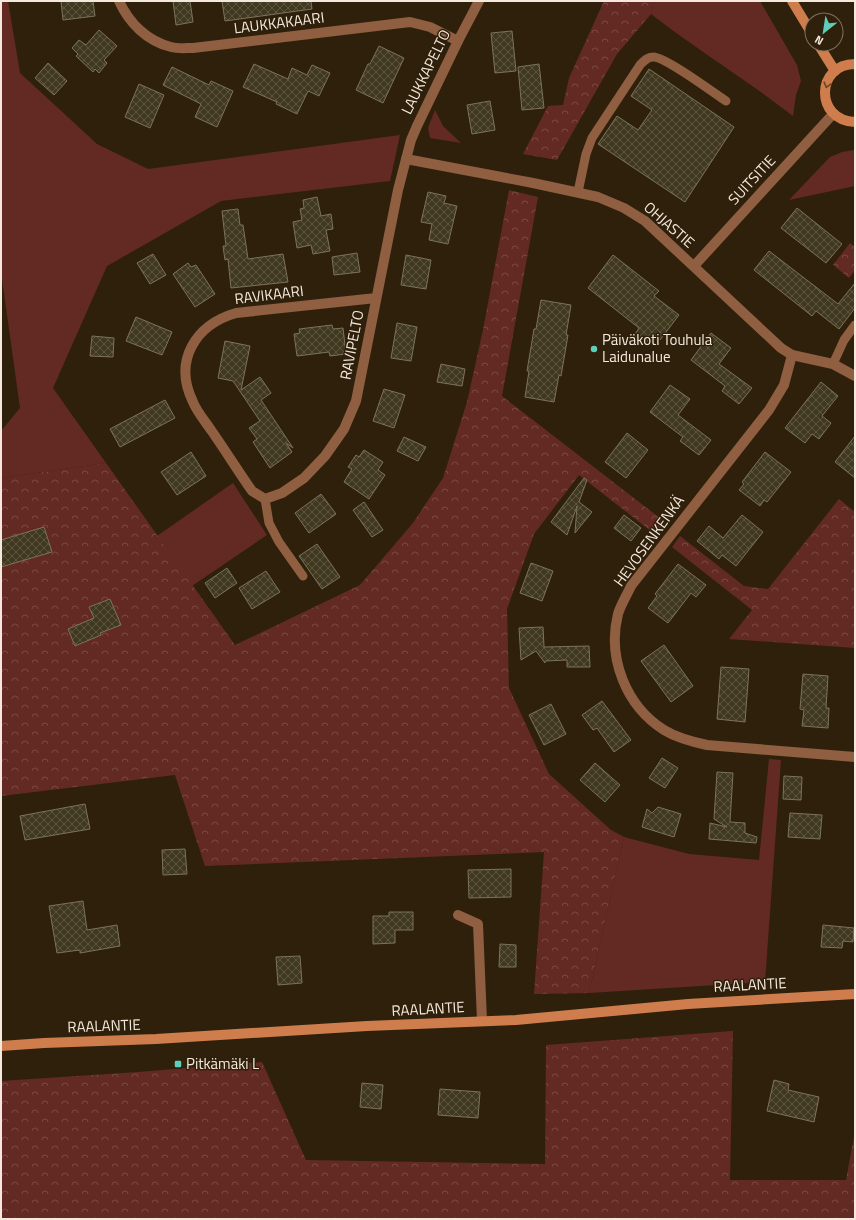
<svg xmlns="http://www.w3.org/2000/svg" width="856" height="1220" viewBox="0 0 856 1220" font-family="'Titillium Web',sans-serif">
	<style>
		.grass { fill: #632a23 }
		.forest { fill: url(#forest-crowns) }
		.building { fill: url(#building-cross-hatch); stroke: #7c7459 }
		.lines { fill: none; stroke-linecap: round; stroke-linejoin: round }
		.lane { stroke: #905e40; stroke-width: 9 }
		.street { stroke: #905e40; stroke-width: 10 }
		.secondary { stroke: #cf7d4d; stroke-width: 10 }
		.oneway { stroke: #6f4525 }
		.poi-dot { fill: #5dceb9; stroke: #2f200b; stroke-width: 1.5 }
		.labels { text-anchor: middle; stroke-width: 3; stroke-linejoin: round; paint-order: stroke }
		.street-label { font-size: 15px; fill: #f4e9dc; stroke: #2f200b }
		.poi-label { font-size: 15px; fill: #f4e9dc; stroke: #2f200b; text-anchor: start }
	</style>
	<defs>
		<pattern id="forest-crowns" width="20" height="18" patternUnits="userSpaceOnUse"><rect width="20" height="18" fill="#632a23"/><path d="M2 6a3 3 0 1 1 6 0M12 15a3 3 0 1 1 6 0" fill="none" stroke="#7a4942"/></pattern>
		<pattern id="building-cross-hatch" width="8" height="8" patternUnits="userSpaceOnUse"><rect width="8" height="8" fill="#403920"/><path d="M0 0l8 8M0 8l8-8" fill="none" stroke="#5c5640"/></pattern>
	</defs>
	<rect width="100%" height="100%" fill="#2f200b"/>
	<g class="grass">
		<path d="M1 1H8L20 73 97 144 148 169 400 135 390 181 221 201 107 266 53 388 106 463 1 478V431L20 408 1 272Z"/>
		<path d="M654 1H760L797 65 801 81 796 95 793 116C747 80 697 50 651 14Z"/>
		<path d="M435 110 443 126 461 143 430 138 428 128Z"/>
		<path d="M854 150 855 186 789 200 830 157 842 152Z"/>
		<path d="M233 483 267 535 192 586 157 536Z"/>
		<path d="M769 759 781 760 765 982 589 993 624 837 689 854 759 860Z"/>
	</g>
	<g class="forest">
		<path d="M604 1H654L651 14 617 54 557 160 523 154 548 106 563 105 569 78Z"/>
		<path d="M509 190 538 197 502 396 665 522 656 535 579 475 534 534 507 609 509 688 549 774 611 830 624 837 589 993 534 994 544 852 205 866 175 775 1 796V478L106 463 235 645 360 585 413 523 443 478 467 402 483 330Z"/>
		<path d="M850 243 855 247V270L849 278 833 265Z"/>
		<path d="M839 499 855 512V648L729 639 752 610 672 547 680 536 744 586 768 589Z"/>
		<path d="M733 1031 730 1180H846L855 1131V1219H1V1081L138 1072 262 1062 306 1160 545 1164 546 1045Z"/>
	</g>
	<g class="building">
		<path d="M61 1H93L95 16 63 20Z"/>
		<path d="M173 1H190L193 22 176 25Z"/>
		<path d="M222 1H311L312 9 225 21Z"/>
		<path d="M99 30 117 46 104 60 107 63 99 73 95 69 93 72 76 56 78 54 72 48 79 40 86 45Z"/>
		<path d="M512 31 516 71 495 73 491 33Z"/>
		<path d="M379 46 404 58 383 103 356 90 368 64H370Z"/>
		<path d="M48 63 67 81 54 95 35 78Z"/>
		<path d="M254 64 288 79 292 68 307 75 312 65 330 73 319 96 308 91 297 114 276 104 277 102 243 87Z"/>
		<path d="M539 64 544 108 522 110 518 67Z"/>
		<path d="M172 67 209 85 211 81 233 91 217 127 195 117 201 104 163 85Z"/>
		<path d="M649 69 734 127 685 202 598 144 617 116 638 130 652 110 631 96Z"/>
		<path d="M139 84 164 95 150 128 125 117Z"/>
		<path d="M490 101 495 130 472 134 467 105Z"/>
		<path d="M428 192 446 196 444 203 457 206 448 244 429 240 432 224 421 222Z"/>
		<path d="M317 197 321 216 331 214 333 229 326 230 330 251 313 254 311 245 297 248 293 222 302 220 300 209 304 208 303 200Z"/>
		<path d="M797 208 842 244 826 263 781 228Z"/>
		<path d="M238 209 240 225H243L248 259 283 254 288 282 231 288 228 259 225 260 223 246H226L222 211Z"/>
		<path d="M769 251 838 304 855 283V308L839 329 816 311 812 316 754 270Z"/>
		<path d="M357 253 360 272 334 275 332 257Z"/>
		<path d="M153 254 166 275 150 284 137 263Z"/>
		<path d="M406 255 431 260 426 289 401 285Z"/>
		<path d="M613 255 659 291 654 296 679 315 660 340 653 334 645 344 634 336 639 328 588 288Z"/>
		<path d="M188 263 191 267 196 265 215 294 195 307 173 274Z"/>
		<path d="M541 300 571 305 566 335H568L561 376 559 375 554 402 525 397 529 371H527L534 329H536Z"/>
		<path d="M136 317 172 332 162 355 126 341Z"/>
		<path d="M397 323 417 327 411 361 391 358Z"/>
		<path d="M332 325 333 329 343 328 346 354 330 356 329 352 297 356 294 334 300 333 299 329Z"/>
		<path d="M711 333 731 348 719 364 752 388 739 404 722 391 725 386 691 360Z"/>
		<path d="M92 336 114 338 113 357 90 356Z"/>
		<path d="M225 341 250 346 241 390 260 377 271 393 261 400 293 448 286 443 292 452 270 468 253 442 257 439 249 428 260 421 233 381 218 378Z"/>
		<path d="M441 364 465 369 462 386 437 382Z"/>
		<path d="M821 382 838 396 822 416 831 423 819 439 812 434 805 443 785 428Z"/>
		<path d="M670 385 690 399 678 415 711 440 699 455 680 441 683 437 650 412Z"/>
		<path d="M384 389 405 395 394 428 373 421Z"/>
		<path d="M165 400 175 418 120 447 110 429Z"/>
		<path d="M627 433 648 450 626 478 605 462Z"/>
		<path d="M855 436V478L835 462Z"/>
		<path d="M404 437 426 447 418 461 397 451Z"/>
		<path d="M364 450 383 462 378 470 385 475 369 499 344 482 352 469 348 467 356 455 359 457Z"/>
		<path d="M191 452 206 476 177 495 161 472Z"/>
		<path d="M765 452 791 472 767 502 764 500 760 506 739 490 744 484 742 482Z"/>
		<path d="M584 478 587 480 579 502 592 512 575 533 577 506 567 535 551 522Z"/>
		<path d="M321 494 336 514 309 533 295 513Z"/>
		<path d="M364 502 383 530 372 537 353 510Z"/>
		<path d="M624 515 641 528 631 541 614 528Z"/>
		<path d="M742 515 763 532 736 566 722 555 719 559 697 541 709 526 723 538Z"/>
		<path d="M44 527 52 552 1 567V540Z"/>
		<path d="M317 544 340 577 322 589 299 556Z"/>
		<path d="M531 563 553 571 542 601 520 593Z"/>
		<path d="M678 564 706 585 696 597 691 593 668 623 648 608 657 596 655 594Z"/>
		<path d="M227 568 237 583 215 598 205 583Z"/>
		<path d="M266 571 280 592 252 609 239 588Z"/>
		<path d="M110 599 121 625 100 633 101 635 75 646 68 629 94 618 89 607Z"/>
		<path d="M543 627 544 647 589 646 590 667H567V660L545 661V663L536 651 521 660 519 628Z"/>
		<path d="M664 645 693 686 671 702 641 661Z"/>
		<path d="M721 667 749 669 745 722 717 719Z"/>
		<path d="M803 674 828 676 826 708H829L828 728 802 726 804 710 800 709Z"/>
		<path d="M602 701 631 740 614 752 597 728 593 730 582 715Z"/>
		<path d="M551 704 566 734 544 745 529 715Z"/>
		<path d="M662 758 678 768 665 788 649 778Z"/>
		<path d="M595 763 620 785 605 802 580 780Z"/>
		<path d="M717 772 733 773 730 822 745 823V833L757 837 756 843 709 839 710 823 727 827 714 819Z"/>
		<path d="M784 776 802 777 801 800 783 799Z"/>
		<path d="M85 804 90 829 25 840 20 816Z"/>
		<path d="M658 807 681 814 674 837 642 827 647 809 652 813Z"/>
		<path d="M790 813 822 815 820 839 788 837Z"/>
		<path d="M185 849 187 874 163 875 162 850Z"/>
		<path d="M511 869V897L469 898 468 870Z"/>
		<path d="M83 901 87 930 117 925 120 946 80 953V950L57 953 49 906Z"/>
		<path d="M389 912H413V930H395V943L373 944V916H389Z"/>
		<path d="M823 925 854 928 853 942 843 941 842 948 821 947Z"/>
		<path d="M500 944 516 945V967H499Z"/>
		<path d="M300 956 302 983 278 985 276 957Z"/>
		<path d="M774 1080 789 1084 788 1090 819 1097 814 1122 767 1111Z"/>
		<path d="M362 1083 383 1085 381 1109 360 1107Z"/>
		<path d="M440 1089 480 1092 478 1118 438 1115Z"/>
	</g>
	<g class="lines">
		<g class="lane">
			<path d="M578 192 586 154 592 138 640 65C644 61 647 57 653 57 664 56 714 93 726 101"/>
			<path d="M833 364 844 340 855 325"/>
			<path d="M265 499 269 523 279 542 303 576"/>
		</g>
		<g class="street">
			<path d="M119 1C129 23 147 41 171 47 178 49 186 48 193 48L410 22 430 27 458 41"/>
			<path d="M406 159 533 183 598 197 624 208 645 221 781 348 792 355 833 364 855 376"/>
			<path d="M694 266 833 114"/>
			<path d="M376 298 236 313C195 325 173 361 193 402 197 412 205 421 211 430 225 450 238 471 252 491L265 499 282 493 304 478 325 456 344 429 356 401 398 190 411 140 417 126 458 41 479 1"/>
			<path d="M792 355 784 385 769 410 631 586C627 595 621 604 618 614 607 658 626 706 664 730 677 738 693 742 707 745L855 757"/>
			<path d="M458 915 478 924 482 1021"/>
		</g>
		<g class="secondary">
			<path d="M792 1 812 34"/>
			<path d="M818 44 835 71"/>
			<path d="M855 64C816 64 814 120 855 122"/>
			<path d="M1 1046 44 1043 156 1039 367 1026 516 1020 688 1004 855 994"/>
		</g>
	</g>
	<defs><path id="oneway-chevron" d="M-2-3.5L2.5 0L-2 3.5" fill="none" stroke-width="1.6" stroke-linecap="round" stroke-linejoin="round"/></defs>
	<use class="oneway" href="#oneway-chevron" transform="translate(827 85) rotate(105)"/>
	<g class="poi-dot">
		<circle cx="594" cy="349" r="4"/>
		<rect x="174" y="1060" width="8" height="8" rx="2"/>
	</g>
	<g class="labels">
		<g class="street-label">
			<text transform="translate(279 23) rotate(-7)" y="5">LAUKKAKAARI</text>
			<text transform="translate(426 72) rotate(-64)" y="5">LAUKKAPELTO</text>
			<text transform="translate(752 180) rotate(-47)" y="5">SUITSITIE</text>
			<text transform="translate(669 225) rotate(41)" y="5">OHJASTIE</text>
			<text transform="translate(269 295) rotate(-7)" y="5">RAVIKAARI</text>
			<text transform="translate(352 345) rotate(-79)" y="5">RAVIPELTO</text>
			<text transform="translate(649 541) rotate(-54)" y="5">HEVOSENKENKÄ</text>
			<text transform="translate(750 985) rotate(-3)" y="5">RAALANTIE</text>
			<text transform="translate(428 1009) rotate(-3)" y="5">RAALANTIE</text>
			<text transform="translate(104 1026) rotate(-2)" y="5">RAALANTIE</text>
		</g>
		<g class="poi-label">
			<text x="602" y="345">Päiväkoti Touhula<tspan x="602" dy="17">Laidunalue</tspan></text>
			<text x="186" y="1069">Pitkämäki L</text>
		</g>
	</g>
	<rect width="856" height="1220" fill="none" stroke="#f4e9dc" stroke-width="4"/>
	<g transform="translate(824 32) rotate(210)"><circle r="19" fill="#2f200b" stroke="#7e705f"/>
	<path d="M0-3L7 15L0 10L-7 15Z" fill="#5dceb9"/>
	<text y="-6" font-size="11" font-weight="bold" text-anchor="middle" fill="#f4e9dc">N</text>
	</g>
</svg>
